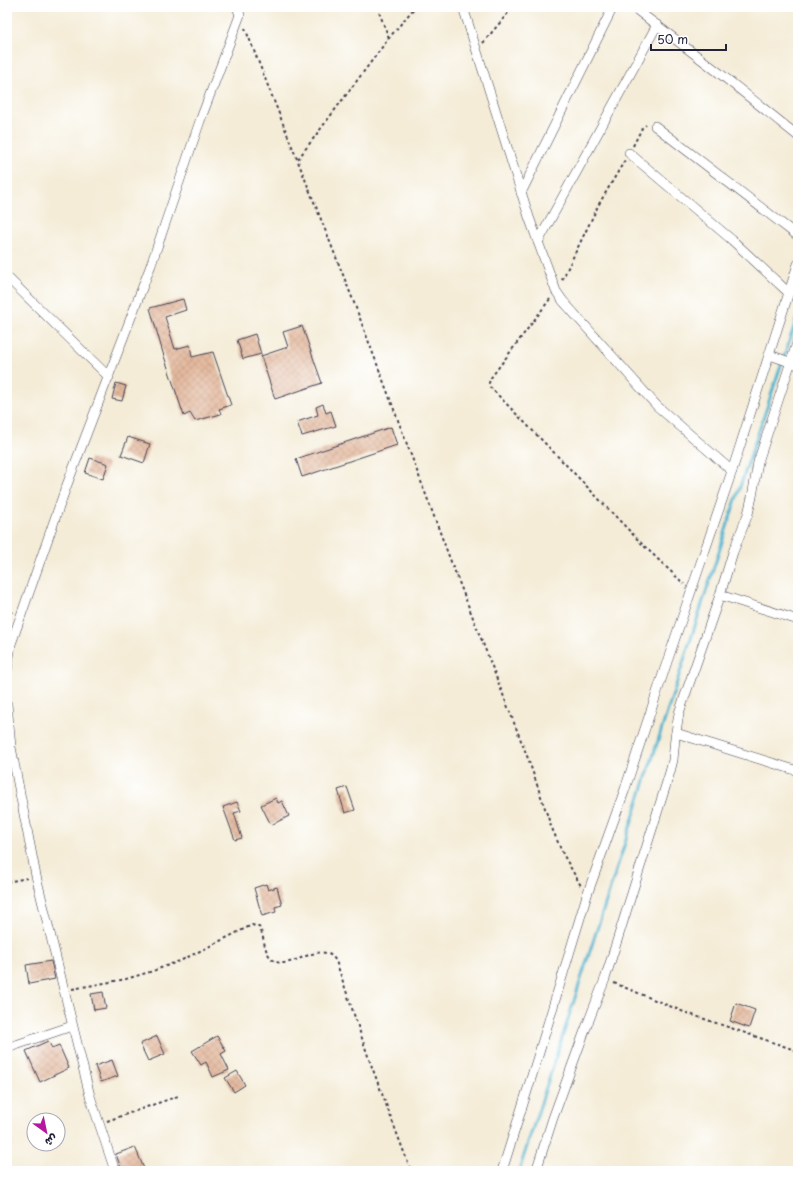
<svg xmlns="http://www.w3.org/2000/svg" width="805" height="1178" viewBox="0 0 805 1178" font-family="'Playpen Sans','Playpen Sans Arabic',sans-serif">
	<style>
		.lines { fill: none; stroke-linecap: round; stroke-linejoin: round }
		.stream { stroke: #4fb2ce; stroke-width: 3 }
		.building { fill: url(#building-cross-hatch) }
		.street-casing { stroke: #424052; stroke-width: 10 }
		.path { stroke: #424052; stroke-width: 2; stroke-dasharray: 3 3; stroke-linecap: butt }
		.street { stroke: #fff; stroke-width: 9 }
	</style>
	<defs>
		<pattern id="building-cross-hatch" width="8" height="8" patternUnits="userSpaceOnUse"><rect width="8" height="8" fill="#e4b99e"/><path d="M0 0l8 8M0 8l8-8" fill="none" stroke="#c39f89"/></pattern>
	</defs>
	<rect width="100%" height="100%" fill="#fff"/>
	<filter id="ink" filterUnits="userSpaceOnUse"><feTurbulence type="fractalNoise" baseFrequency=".025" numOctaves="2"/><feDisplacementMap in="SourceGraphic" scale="8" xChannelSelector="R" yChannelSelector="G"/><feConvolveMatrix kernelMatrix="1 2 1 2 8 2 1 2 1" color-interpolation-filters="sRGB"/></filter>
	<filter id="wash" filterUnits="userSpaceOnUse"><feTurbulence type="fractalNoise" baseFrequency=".012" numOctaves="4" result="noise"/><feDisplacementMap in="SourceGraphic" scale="16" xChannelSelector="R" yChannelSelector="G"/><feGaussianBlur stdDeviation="0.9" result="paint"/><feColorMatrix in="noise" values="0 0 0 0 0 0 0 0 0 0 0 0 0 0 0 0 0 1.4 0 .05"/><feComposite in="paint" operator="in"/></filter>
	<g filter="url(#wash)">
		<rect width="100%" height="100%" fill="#f4ecd7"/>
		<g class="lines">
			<path class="stream" d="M519 1171 736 499 798 315"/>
		</g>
		<g id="blocks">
			<g class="building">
				<path d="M183 299 186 310 165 317 175 349 190 345 192 357 213 352 231 405 219 409 221 414 195 421 190 413 184 416 163 353 150 308Z"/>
				<path d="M302 326 322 383 275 399 261 356 288 347 283 332Z"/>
				<path d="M255 334 261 354 243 359 237 340Z"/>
				<path d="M116 383 126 386 122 401 112 399Z"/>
				<path d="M323 404 326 413 331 411 336 426 302 436 297 422 318 415 316 407Z"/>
				<path d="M391 427 397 445 302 477 296 459Z"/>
				<path d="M128 437 150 444 144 463 121 455Z"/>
				<path d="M90 458 108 464 103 479 85 473Z"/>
				<path d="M347 787 355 810 345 813 338 790Z"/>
				<path d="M276 798 278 803 282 801 289 816 271 825 261 805Z"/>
				<path d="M237 802 241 811 234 813 242 838 235 840 223 807Z"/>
				<path d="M266 884 268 890 277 887 282 905 275 907 276 912 262 916 254 888Z"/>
				<path d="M51 961 55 979 29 984 26 965Z"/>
				<path d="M103 992 106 1008 94 1010 91 994Z"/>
				<path d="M736 1003 755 1010 749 1028 730 1021Z"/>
				<path d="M157 1036 165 1054 148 1061 140 1044Z"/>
				<path d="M217 1036 226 1051 221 1054 229 1070 213 1077 206 1062 201 1065 192 1051Z"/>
				<path d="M48 1041 52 1048 59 1045 69 1068 40 1082 26 1051Z"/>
				<path d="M112 1060 118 1076 101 1082 95 1066Z"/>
				<path d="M237 1071 245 1085 234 1092 225 1078Z"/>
				<path d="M135 1147 145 1171H122L116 1154Z"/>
			</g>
		</g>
	</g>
	<g filter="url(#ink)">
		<use href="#blocks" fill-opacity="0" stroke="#424052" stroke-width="1"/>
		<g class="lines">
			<g class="street-casing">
				<g id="street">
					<path d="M463 7 529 217 556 291 563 301 596 338 657 406 732 471"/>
					<path d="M633 7 718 72 798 136"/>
					<path d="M655 126 798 236"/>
					<path d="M629 153 732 240 789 293"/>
					<path d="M521 193 613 7"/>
					<path d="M538 242 657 25"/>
					<path d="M7 277 109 377"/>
					<path d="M770 355 798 365"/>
					<path d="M720 595 798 620"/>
					<path d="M7 671 11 644 65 490 151 265 200 121 240 15 237 7"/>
					<path d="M7 704 11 747 36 876 90 1096 115 1171"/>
					<path d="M676 733 798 771"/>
					<path d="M7 1048 72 1026"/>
					<path d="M502 1171 539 1053 587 895 625 789 666 665 732 471 798 264"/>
					<path d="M536 1171 553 1118 584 1033 605 979 670 772 673 760 675 738 679 713 720 595 733 552 748 514 752 497 758 462 798 340"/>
				</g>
			</g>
			<g class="path">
				<path d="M377 7 389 38"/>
				<path d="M245 28 353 300 450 559 529 761 551 826 563 854 581 886"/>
				<path d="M483 43 513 7"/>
				<path d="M633 146 642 128 646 125"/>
				<path d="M298 159 389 38 415 7"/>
				<path d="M562 280 599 204 625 160"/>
				<path d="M550 299 490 379 489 383 490 387 572 471 643 545 684 584"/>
				<path d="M7 609 13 612"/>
				<path d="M7 882 27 878"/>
				<path d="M614 983 684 1012 798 1051"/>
				<path d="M72 989 126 979 153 971 182 960 252 925 259 927C265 937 263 951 272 959 289 975 320 936 336 961L369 1059 411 1171"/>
				<path d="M107 1121 178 1096"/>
			</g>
			<use href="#street" class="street"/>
		</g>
	</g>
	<rect width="805" height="1178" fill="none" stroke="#fff" stroke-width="24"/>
	<g transform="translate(46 1132) rotate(147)"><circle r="19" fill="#ffffff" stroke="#a7a7b1"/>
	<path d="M0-3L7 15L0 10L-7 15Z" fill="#b5179e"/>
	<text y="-6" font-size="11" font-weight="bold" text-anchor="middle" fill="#22223b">ش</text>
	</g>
	<path d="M651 44v6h75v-6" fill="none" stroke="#22223b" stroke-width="2"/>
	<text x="657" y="44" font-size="12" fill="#22223b" stroke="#ffffff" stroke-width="3" paint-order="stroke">50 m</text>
</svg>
